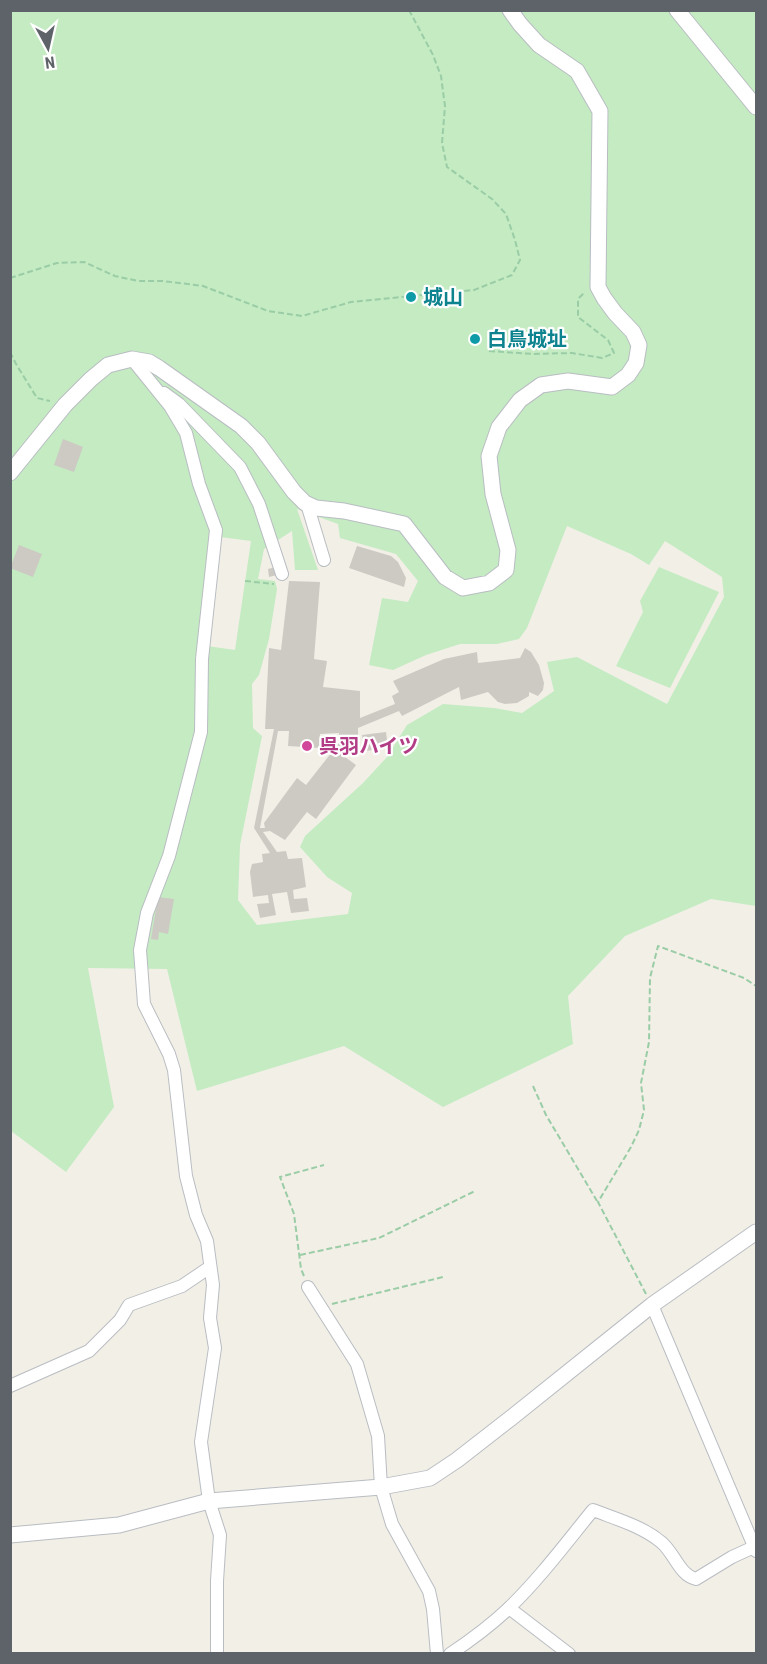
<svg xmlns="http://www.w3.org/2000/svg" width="767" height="1664" viewBox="0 0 767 1664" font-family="'Roboto Condensed','Noto Sans JP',sans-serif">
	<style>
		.green { fill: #c4ebc2; fill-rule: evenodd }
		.building { fill: #cdcac4; fill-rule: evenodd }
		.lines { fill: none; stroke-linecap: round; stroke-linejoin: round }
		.minor-casing { stroke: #b9bdc2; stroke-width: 14 }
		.tertiary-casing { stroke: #b9bdc2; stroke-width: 17 }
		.path { stroke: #9acda6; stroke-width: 2; stroke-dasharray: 6 3; stroke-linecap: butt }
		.minor { stroke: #fff; stroke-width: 12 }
		.tertiary { stroke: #fff; stroke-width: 15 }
		.culture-dot { fill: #0f9aa8; stroke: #fff; stroke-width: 2 }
		.hotel-dot { fill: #d1479c; stroke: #fff; stroke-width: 2 }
		.labels { text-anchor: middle; stroke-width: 4.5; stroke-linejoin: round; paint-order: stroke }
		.culture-label { font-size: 20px; font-weight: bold; fill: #0d838f; stroke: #fff; text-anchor: start }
		.hotel-label { font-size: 20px; font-weight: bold; fill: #b23c85; stroke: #fff; text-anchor: start }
	</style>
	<rect width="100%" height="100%" fill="#f2efe7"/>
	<g class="green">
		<path d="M11 11H756V906L711 899 625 936 568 996 573 1044 443 1107 344 1046 197 1091 167 969 88 968 114 1107 66 1172 11 1131ZM297 509 338 524 340 538 396 554 418 581 408 602 382 598 369 665 393 670 426 655 460 644H497L519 639 527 628 567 526 631 554 649 565 665 541 722 577 724 597 667 704 577 657 547 662 554 691 522 713 494 708 443 704 407 725 387 757 363 783 305 836 300 847 327 877 352 893 348 914 257 925 238 900 240 845 262 736 253 728 252 684 259 675 269 639 277 589 275 581 258 579 264 549 292 531 295 570H318ZM220 537 251 541 235 650 207 646Z"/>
		<path d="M659 567 719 592 670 688 616 666 643 612 640 601Z"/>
	</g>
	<g class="building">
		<path d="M63 439 83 447 74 472 54 465Z"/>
		<path d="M19 545 42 554 33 577 10 568Z"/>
		<path d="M357 546 391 556 398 562 406 578 404 587 349 568Z"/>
		<path d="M276 567 277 575 269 577 268 569Z"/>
		<path d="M289 581 320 582 314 659 327 661 323 687 360 691V718L395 704 392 696 399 692 393 681 444 659 477 652 478 663 520 658 525 648 531 652 539 665 544 683 543 690 538 696 529 692V696L517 703 505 704 498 702 488 692 461 700 459 687 402 716 399 711 358 728V736H345V743L341 754 356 765 316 819 307 812 285 840 270 831 263 832 277 852 286 851 288 859 302 858 306 887 293 890 294 899 307 898 309 911 291 913 287 892 272 894 276 915 260 918 257 904 269 903 268 895 253 897 250 872 252 864 263 862 262 854 270 853 254 828 274 729H265L269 648 281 650ZM278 731H289L288 746 319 748 320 734 339 733V743L306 785 297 778 264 823 265 828H260Z"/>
		<path d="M386 732 388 748 365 751 362 735Z"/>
		<path d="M158 897 174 899 168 934 159 932 158 940 151 939Z"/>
	</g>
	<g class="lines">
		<g class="minor-casing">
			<g id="minor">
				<path d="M132 359 170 406 186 433 199 484 216 530 202 659 201 732 169 856 147 913 140 950 144 1004 169 1054 174 1070 186 1176 196 1215 207 1241 213 1285 210 1318 215 1348 201 1442 209 1501 220 1535 217 1581V1654"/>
				<path d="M164 393 179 404 240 467 259 504 282 574"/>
				<path d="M307 504 324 560"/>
				<path d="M308 1287 357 1364 378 1436 381 1487 392 1524 429 1591 433 1609 437 1654"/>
				<path d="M652 1305 756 1551"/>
				<path d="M10 1386 89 1351 120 1320 129 1305 182 1286 210 1267"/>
				<path d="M509 1608 569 1654"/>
				<path d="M450 1654C471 1640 491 1625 509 1608 540 1578 566 1543 593 1510 616 1519 642 1526 661 1542 674 1552 679 1575 696 1579L732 1557 754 1547"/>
			</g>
		</g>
		<g class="tertiary-casing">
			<g id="tertiary">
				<path d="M677 10 756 107"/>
				<path d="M10 473 65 405 91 379 108 365 132 359 149 362 159 368 241 426 258 443 294 492 305 503 316 508 344 511 404 524 445 577 463 588 489 583 506 570 508 550 493 494 489 456 499 427 520 400 541 385 568 381 612 387 628 375 636 363 639 345 633 332 615 313 604 298 598 287 600 111 577 71 539 45 520 24 510 10"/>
				<path d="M10 1535 119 1525 209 1501 381 1487 430 1478 457 1460 511 1418 652 1305 756 1232"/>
			</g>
		</g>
		<g class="path">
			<path d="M10 278 57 263 84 262 115 276 138 281H163L203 286 268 311 302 316 351 302 474 290 512 275 520 260 515 240 506 214 492 199 447 167 442 143 445 106 441 76 433 55 409 10"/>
			<path d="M489 351 533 354 572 353 602 358 614 353 608 340 578 317V299L585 292"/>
			<path d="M10 352 16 364 37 398 50 401"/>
			<path d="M245 581 274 584"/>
			<path d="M533 1086 546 1115 597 1201"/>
			<path d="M300 1255 379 1238 475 1191"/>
			<path d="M304 1276 301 1269 294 1214 280 1177 324 1165"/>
			<path d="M646 1294 598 1202 631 1147 639 1130 644 1110 641 1083 649 1042 650 978 658 946 744 978 756 986"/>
			<path d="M332 1304 443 1277"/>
		</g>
		<use href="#minor" class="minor"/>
		<use href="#tertiary" class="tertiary"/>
	</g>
	<g class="culture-dot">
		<circle cx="411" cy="297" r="6"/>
		<circle cx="475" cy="339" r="6"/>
	</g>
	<circle class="hotel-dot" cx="307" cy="746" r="6"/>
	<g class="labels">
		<g class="culture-label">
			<text x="423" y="304">城山</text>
			<text x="487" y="346">白鳥城址</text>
		</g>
		<g class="hotel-label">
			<text x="319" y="753">呉羽ハイツ</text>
		</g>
	</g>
	<rect width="767" height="1664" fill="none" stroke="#5e6369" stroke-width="24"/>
	<g transform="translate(48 48) rotate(172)" stroke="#ffffff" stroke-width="4.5" paint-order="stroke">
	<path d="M0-4.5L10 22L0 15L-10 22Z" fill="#5e6369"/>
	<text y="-9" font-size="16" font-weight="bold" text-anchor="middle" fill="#5e6369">N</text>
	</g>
</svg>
